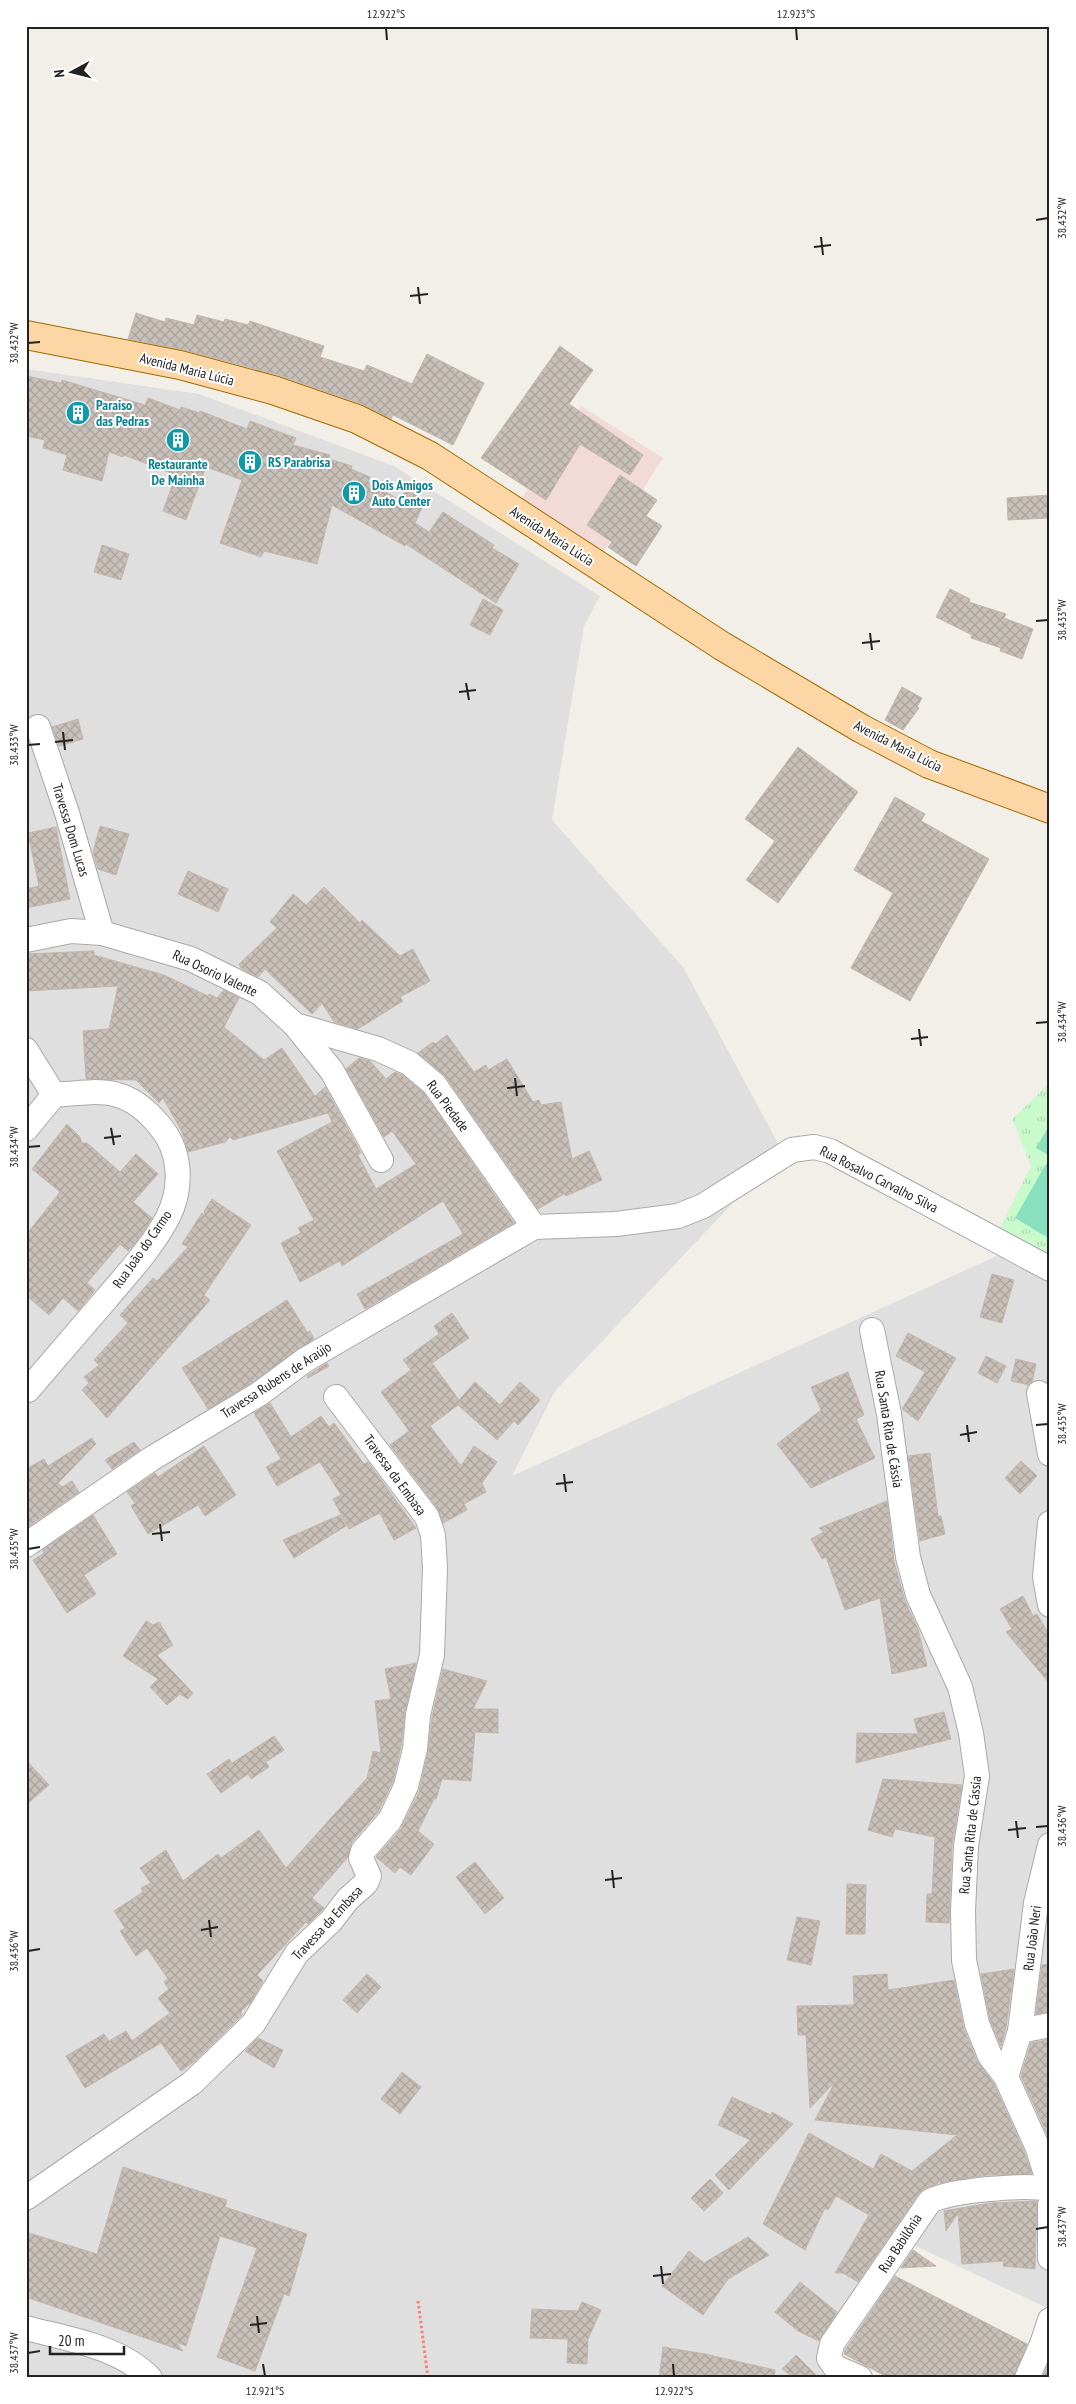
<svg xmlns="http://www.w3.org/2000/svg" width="1076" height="2404" viewBox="0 0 1076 2404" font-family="'PT Sans Narrow',sans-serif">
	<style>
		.residential { fill: #e0dfdf }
		.commercial { fill: #f2dad9 }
		.park { fill: url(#park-tufts) }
		.pitch { fill: #88e0be }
		.building { fill: url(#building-cross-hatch); stroke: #c4b6ab }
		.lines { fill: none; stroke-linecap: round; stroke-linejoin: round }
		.minor-casing { stroke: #a9a9a9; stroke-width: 26 }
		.major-casing { stroke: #a06b00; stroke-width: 30 }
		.path { stroke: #fa8072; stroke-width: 3; stroke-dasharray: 2.5 2.5; stroke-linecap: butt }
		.minor { stroke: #fff; stroke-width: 24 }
		.major { stroke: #fcd6a4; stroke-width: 28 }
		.ticks { fill: none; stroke: #222; stroke-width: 2 }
		.labels { text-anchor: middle; stroke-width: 4; stroke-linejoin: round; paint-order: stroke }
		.street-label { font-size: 14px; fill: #222; stroke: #fff }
		.culture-label { font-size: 14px; font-weight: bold; fill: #0d838f; stroke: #fff; text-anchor: start }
		.neatline { fill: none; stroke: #222; stroke-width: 2 }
		.ticks-label { font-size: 12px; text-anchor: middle; fill: #222 }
	</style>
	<defs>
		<pattern id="park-tufts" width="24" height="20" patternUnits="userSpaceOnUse" patternTransform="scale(1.25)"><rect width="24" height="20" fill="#c8facc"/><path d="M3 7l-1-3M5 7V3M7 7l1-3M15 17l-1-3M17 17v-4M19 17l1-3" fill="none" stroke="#acd6af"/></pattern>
		<pattern id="building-cross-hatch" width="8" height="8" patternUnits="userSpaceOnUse" patternTransform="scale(1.25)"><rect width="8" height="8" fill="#c7bfb8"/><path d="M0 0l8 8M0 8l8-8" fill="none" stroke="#aba49e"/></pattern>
	</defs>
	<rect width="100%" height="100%" fill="#f2efe9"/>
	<path class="residential" d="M26 369 199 394 394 466 600 596 584 626 552 820 683 967 782 1151 555 1391 512 1476 1045 1234 1050 1229V2307H1045L907 2242 836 2359 876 2378H26Z"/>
	<path class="commercial" d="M581 406 663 458 602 554 520 501Z"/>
	<path class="park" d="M1050 1083V1255L1000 1228 1031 1166 1012 1119Z"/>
	<g class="pitch">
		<path d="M1050 1124V1156L1036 1148Z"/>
		<path d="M1046 1164 1050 1167V1239L1015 1218Z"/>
	</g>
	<g class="building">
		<path d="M136 313 165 322 166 318 194 325 197 315 224 322 225 319 248 325 250 321 324 346 320 357 364 371 367 365 412 384 427 354 484 383 453 445 393 415 391 419 362 404 278 375 184 350 128 339Z"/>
		<path d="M560 346 593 370 569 404 643 455 630 475 580 444 546 500 481 458Z"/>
		<path d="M26 376 61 383 62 380 145 405 148 398 180 410 181 407 200 413V411L247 429 250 421 296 438 293 445 330 455 329 459 352 466 351 469 370 477 368 482 400 500 406 489 425 501 415 523 429 532 443 512 494 545 492 548 519 564 496 603 406 544 405 546 332 505 317 564 264 551 261 557 220 543 242 480 206 467 186 520 163 511 176 475 124 455 123 457 109 452 102 481 63 470 67 455 43 448 45 440 26 436Z"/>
		<path d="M620 475 657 500 646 516 662 526 636 566 608 547 612 542 587 525Z"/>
		<path d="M1050 495V518L1008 520 1007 498Z"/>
		<path d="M102 545 129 554 121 580 94 572Z"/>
		<path d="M950 589 970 599 969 602 1006 614 1004 618 1033 629 1022 659 1000 651 1001 648 971 638 972 635 936 617Z"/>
		<path d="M483 599 503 610 490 635 470 625Z"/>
		<path d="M902 687 922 698 917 707 919 708 903 730 885 720Z"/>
		<path d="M78 719 83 739 59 746 52 727Z"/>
		<path d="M798 747 858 792 778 903 746 880 775 841 745 819Z"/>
		<path d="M895 797 925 814 921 821 989 859 910 1001 851 968 893 893 854 870Z"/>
		<path d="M100 826 129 834 116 875 98 869 93 852Z"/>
		<path d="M56 827 70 899 26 908V889L39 886 28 833Z"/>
		<path d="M188 871 228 889 218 912 178 894Z"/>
		<path d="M324 887 360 923 362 920 400 956 413 949 430 981 400 997 403 1001 358 1029 334 1022 322 1003 312 1014 265 969 258 977 241 968 239 964 277 928 270 922 293 894 306 905Z"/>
		<path d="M94 951V955L164 975 208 996 209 994 217 998 224 990 239 998 224 1027 264 1060 282 1048 315 1096 325 1087 361 1153 358 1155 376 1189 416 1164 392 1131 384 1137 346 1069 359 1058 370 1061 386 1079 395 1072 402 1075 424 1093 514 1223 365 1309 357 1294 463 1234 443 1201 342 1266 340 1261 300 1282 281 1243 301 1233 298 1228 314 1220 277 1151 332 1122 328 1113 233 1140 230 1137 225 1142 188 1152 182 1132 163 1098 159 1103 136 1080 86 1079 83 1031 109 1029 118 986 26 991V954Z"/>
		<path d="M447 1035 474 1072 486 1065 488 1070 507 1059 533 1102 539 1100 541 1105 561 1102 572 1159 589 1151 602 1180 566 1196 564 1194 538 1209 445 1076 418 1053 433 1042 435 1044Z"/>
		<path d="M67 1124 80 1137 82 1143H87L120 1172 136 1154 158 1174 133 1202 152 1218 137 1241 128 1251 120 1244 87 1283 95 1290 78 1311 63 1298 49 1315 26 1295V1235L60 1192 32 1169Z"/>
		<path d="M212 1199 251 1225 204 1295 210 1300 107 1418 82 1390 89 1383 84 1377 99 1365 94 1360 128 1323 120 1315 153 1278 157 1281 188 1247 182 1244 202 1213 205 1216 204 1211Z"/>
		<path d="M992 1274 1014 1280 1002 1323 980 1317Z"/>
		<path d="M287 1300 307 1332 310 1331 314 1339 251 1383 208 1409 182 1368Z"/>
		<path d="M452 1313 469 1338 432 1363 459 1400 475 1382 500 1405 520 1382 540 1400 518 1425 514 1421 497 1440 458 1405 430 1426 461 1466 474 1446 497 1462 482 1483 486 1492 464 1504 467 1510 443 1523 438 1509 390 1445 409 1431 381 1392 411 1370 403 1360 439 1334 434 1326Z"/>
		<path d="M908 1333 956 1358 918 1421 902 1409 925 1372 896 1356Z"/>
		<path d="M986 1356 1006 1366 997 1383 978 1373Z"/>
		<path d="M1016 1359 1036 1364 1032 1382 1029 1385 1011 1381Z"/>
		<path d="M327 1363 329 1366 308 1378 307 1376Z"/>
		<path d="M848 1372 864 1415 856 1419 875 1458 811 1488 777 1444 821 1410 811 1387Z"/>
		<path d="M270 1403 291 1437 321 1416 329 1427 334 1423 364 1464 368 1462 416 1528 394 1540 380 1513 349 1529 333 1499 341 1495 320 1462 277 1486 266 1467 281 1459 254 1413Z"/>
		<path d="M92 1438 96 1444 58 1483 62 1487 72 1481 79 1492 29 1526 26 1521V1469L44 1459 48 1466Z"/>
		<path d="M134 1442 140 1450 112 1469 105 1460Z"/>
		<path d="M204 1446 236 1495 205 1516 198 1505 148 1534 131 1506 135 1503 127 1492 155 1473 158 1477Z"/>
		<path d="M930 1453 938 1516H941L945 1534 920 1541 908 1456Z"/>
		<path d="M1021 1461 1037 1476 1020 1494 1005 1478Z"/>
		<path d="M887 1501 894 1561 905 1601 918 1629 927 1666 892 1674 880 1598 845 1610 826 1557 822 1559 811 1539 824 1532 819 1528Z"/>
		<path d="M93 1515 117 1554 84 1575 96 1594 67 1613 33 1560 44 1553 42 1550Z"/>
		<path d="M340 1515 346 1526 294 1558 283 1540Z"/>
		<path d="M1023 1596 1033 1616 1037 1614 1050 1636V1684L1006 1632 1012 1629 1000 1609Z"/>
		<path d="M146 1621 153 1625 159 1622 173 1645 157 1655 193 1693 188 1699 180 1694 167 1705 150 1687 158 1679 123 1656Z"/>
		<path d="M416 1663 405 1712 401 1747 393 1781 378 1812 352 1842 348 1857 312 1898 324 1908 308 1924 306 1922 257 1975 263 1981 251 2002 241 2011 242 2015 195 2061 181 2071 161 2043 85 2088 66 2056 104 2034 109 2041 126 2031 132 2041 170 2013 158 1998 169 1989 164 1982 168 1979 147 1948 136 1956 120 1931 125 1928 114 1911 143 1892 141 1888 151 1883 140 1868 166 1850 183 1881 218 1854 221 1858 259 1830 286 1868 367 1778 373 1751 381 1753 375 1701 391 1699 385 1669Z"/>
		<path d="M443 1669 487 1681 473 1709H498V1733L475 1732 471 1781 442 1779 436 1799H434L418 1831 434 1844 411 1875 400 1867 395 1873 376 1857 401 1829 419 1792 428 1752 432 1717Z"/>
		<path d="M944 1712 951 1739 856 1763 857 1733 918 1734 914 1719Z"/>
		<path d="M274 1736 284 1750 266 1762 269 1767 251 1779 248 1774 221 1793 207 1774 229 1759 232 1763Z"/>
		<path d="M26 1760 49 1785 26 1805Z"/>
		<path d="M883 1779 962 1785 952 1845 949 1923 926 1922 927 1894H932L935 1837 895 1829 892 1837 868 1830Z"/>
		<path d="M475 1862 504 1898 485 1914 456 1877Z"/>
		<path d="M847 1884 866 1885 865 1934H846Z"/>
		<path d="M797 1917 820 1921 811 1965 787 1960Z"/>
		<path d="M1050 1964V2012L1036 2014 1042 1965Z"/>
		<path d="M1014 1969 1006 2028 1001 2046 990 2020 981 1974Z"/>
		<path d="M367 1974 381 1987 357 2013 343 2000Z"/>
		<path d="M887 1974 888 1990 954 1980 964 2029 977 2061 994 2084 1024 2151 1032 2174 987 2175 940 2183V2180L937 2184 925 2188 919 2193 858 2282 843 2273H835L869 2215 836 2196 828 2210 825 2208 805 2250 763 2224 809 2133 873 2169 881 2154 912 2171 957 2135 815 2120 835 2082 810 2108 806 2035H798L797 2006 854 2005 853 1976Z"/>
		<path d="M258 2038 283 2050 274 2068 245 2051Z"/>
		<path d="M1050 2039V2141L1021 2076 1031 2043Z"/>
		<path d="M402 2072 421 2087 400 2114 381 2099Z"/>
		<path d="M732 2097 771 2115 772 2112 793 2124 729 2190 715 2175 750 2140 718 2125Z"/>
		<path d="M123 2167 227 2200 225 2207 307 2234 289 2296 284 2294 255 2371 217 2357 257 2248 220 2236 186 2346 176 2342 183 2351 26 2297V2232L97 2254Z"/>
		<path d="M710 2179 723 2193 704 2211 691 2198Z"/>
		<path d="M1037 2201 1035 2269 1003 2266 1004 2261 962 2264 958 2213 946 2231 944 2211 990 2203Z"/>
		<path d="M748 2237 769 2255 728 2279 703 2315 662 2286 689 2251 704 2263Z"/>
		<path d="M913 2250 936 2266 901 2268Z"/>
		<path d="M895 2276 1027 2344 1014 2378H889L844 2354 845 2350Z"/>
		<path d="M800 2282 837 2312 819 2341 798 2331 775 2312Z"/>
		<path d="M582 2302 601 2310 588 2339 587 2364 567 2363 568 2339 530 2338 532 2309 578 2311Z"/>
		<path d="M663 2347 705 2354 775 2370 774 2378H659Z"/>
		<path d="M796 2355 819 2378H794L782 2369Z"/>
		<path d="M1050 2360V2378H1042Z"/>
	</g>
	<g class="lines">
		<g class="minor-casing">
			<g id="minor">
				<path d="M38 727 67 813 102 933"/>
				<path d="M26 940 71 931 102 933 191 959 260 993 295 1025 332 1071 381 1160"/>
				<path d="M295 1025 378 1049 409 1063 434 1084 534 1227"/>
				<path d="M26 1050 54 1095"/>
				<path d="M26 1129 54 1095C101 1091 126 1085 159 1125 181 1150 183 1187 168 1217 153 1246 128 1273 107 1298 80 1329 54 1360 28 1390"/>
				<path d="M872 1330 889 1414 908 1557 918 1595 960 1687 971 1733 977 1776 966 1846 963 1911 964 1960 977 2024 990 2056 1006 2077 1037 2146 1050 2186"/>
				<path d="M1039 1393 1050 1454"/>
				<path d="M1050 1523 1045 1577 1050 1605"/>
				<path d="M26 1545 151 1459 259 1394 305 1360 534 1227 616 1224 678 1216 703 1206 792 1150 814 1147 830 1151 1050 1269"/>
				<path d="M1020 2031 1036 1903 1050 1845"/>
				<path d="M1006 2077 1020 2031 1050 2025"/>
				<path d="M26 2198 192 2083 253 2024 297 1953 331 1921 348 1899 366 1883 369 1876 361 1858 363 1851 390 1820 406 1786 415 1749 418 1715 432 1655 435 1568 433 1535 427 1517 336 1397"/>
				<path d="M1050 2205V2258"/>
				<path d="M26 2328C67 2339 119 2346 150 2378"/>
				<path d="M860 2378 835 2367 829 2358 832 2344 930 2201C953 2190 1024 2184 1050 2189"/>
				<path d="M1027 2378 1042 2344 1050 2320"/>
			</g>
		</g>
		<g class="major-casing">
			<path id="major" d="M26 335 180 365 273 390 357 419 430 456 722 646 862 729 929 764 1050 809"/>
		</g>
		<path class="path" d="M418 2301 428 2378"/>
		<use href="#minor" class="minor"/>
		<use href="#major" class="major"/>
	</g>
	<path class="ticks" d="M386 28 387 40M796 28 797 40M1036 220 1048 218M821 237 823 255M814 247 831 245M418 287 420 304M410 296 428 294M28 343 40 342M1036 621 1048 620M870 633 872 650M862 643 880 641M466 683 469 700M459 692 476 690M63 732 65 750M55 742 73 740M28 745 40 744M1036 1023 1048 1022M919 1029 921 1046M911 1039 928 1037M515 1078 517 1096M507 1088 525 1086M111 1128 114 1145M104 1138 121 1136M28 1147 40 1146M967 1425 969 1442M1036 1425 1048 1424M960 1435 977 1432M564 1474 566 1492M556 1484 573 1482M160 1524 162 1541M152 1534 170 1532M28 1549 40 1547M1016 1821 1018 1838M1036 1827 1048 1826M1008 1830 1026 1828M612 1870 614 1888M605 1880 622 1878M209 1920 211 1937M201 1930 218 1927M28 1951 40 1949M1036 2229 1048 2227M661 2266 663 2284M653 2276 671 2274M257 2316 259 2333M250 2325 267 2323M28 2353 40 2351M263 2364 265 2376M673 2364 674 2376"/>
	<defs>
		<g id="building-disc" transform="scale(1.25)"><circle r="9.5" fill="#0f9aa8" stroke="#fff"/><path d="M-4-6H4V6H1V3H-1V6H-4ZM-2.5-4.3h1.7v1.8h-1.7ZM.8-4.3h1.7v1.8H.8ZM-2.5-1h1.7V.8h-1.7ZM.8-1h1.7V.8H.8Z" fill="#fff"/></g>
	</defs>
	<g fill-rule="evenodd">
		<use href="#building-disc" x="78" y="413"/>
		<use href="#building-disc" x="178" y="440"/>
		<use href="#building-disc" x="250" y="462"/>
		<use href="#building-disc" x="354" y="493"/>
	</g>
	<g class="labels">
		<g class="street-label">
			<text transform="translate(187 369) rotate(14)" y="5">Avenida Maria Lúcia</text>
			<text transform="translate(552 536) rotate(33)" y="5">Avenida Maria Lúcia</text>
			<text transform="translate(898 746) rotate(27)" y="5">Avenida Maria Lúcia</text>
			<text transform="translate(71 830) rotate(73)" y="5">Travessa Dom Lucas</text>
			<text transform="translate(215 973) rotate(25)" y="5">Rua Osorio Valente</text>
			<text transform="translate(448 1106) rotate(53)" y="5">Rua Piedade</text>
			<text transform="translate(879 1179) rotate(27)" y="5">Rua Rosalvo Carvalho Silva</text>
			<text transform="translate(142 1249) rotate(-55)" y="5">Rua João do Carmo</text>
			<text transform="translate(276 1380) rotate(-33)" y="5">Travessa Rubens de Araújo</text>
			<text transform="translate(889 1429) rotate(81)" y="5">Rua Santa Rita de Cássia</text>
			<text transform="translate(395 1475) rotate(54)" y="5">Travessa da Embasa</text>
			<text transform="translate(970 1835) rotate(-84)" y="5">Rua Santa Rita de Cássia</text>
			<text transform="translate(327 1923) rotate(-47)" y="5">Travessa da Embasa</text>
			<text transform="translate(1032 1938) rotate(-83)" y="5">Rua João Neri</text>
			<text transform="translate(900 2243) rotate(-57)" y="5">Rua Babilônia</text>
		</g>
		<g class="culture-label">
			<text x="96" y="410">Paraiso<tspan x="96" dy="16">das Pedras</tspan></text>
			<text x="268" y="467">RS Parabrisa</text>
			<text x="178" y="469" text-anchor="middle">Restaurante<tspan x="178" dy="16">De Mainha</tspan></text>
			<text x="372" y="490">Dois Amigos<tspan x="372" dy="16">Auto Center</tspan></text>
		</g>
	</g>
	<rect width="1076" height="2404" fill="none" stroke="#ffffff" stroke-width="55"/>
	<g transform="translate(72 72) rotate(263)" stroke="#ffffff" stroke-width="4" paint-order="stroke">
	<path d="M0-4L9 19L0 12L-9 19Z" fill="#222222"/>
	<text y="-8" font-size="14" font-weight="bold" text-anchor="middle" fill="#222222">N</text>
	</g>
	<path d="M50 2346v8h74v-8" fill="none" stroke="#222222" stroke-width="2.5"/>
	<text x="58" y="2346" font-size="15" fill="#222222" stroke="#ffffff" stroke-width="4" paint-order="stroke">20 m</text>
	<rect x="28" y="28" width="1020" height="2348" class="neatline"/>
	<g class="ticks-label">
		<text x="386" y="18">12.922°S</text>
		<text x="796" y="18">12.923°S</text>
		<text transform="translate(1062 218) rotate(-90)" y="4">38.432°W</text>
		<text transform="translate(14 343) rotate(-90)" y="4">38.432°W</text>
		<text transform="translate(1062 620) rotate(-90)" y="4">38.433°W</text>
		<text transform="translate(14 745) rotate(-90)" y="4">38.433°W</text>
		<text transform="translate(1062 1022) rotate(-90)" y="4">38.434°W</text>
		<text transform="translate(14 1147) rotate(-90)" y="4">38.434°W</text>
		<text transform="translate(1062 1424) rotate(-90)" y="4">38.435°W</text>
		<text transform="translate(14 1549) rotate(-90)" y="4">38.435°W</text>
		<text transform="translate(1062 1826) rotate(-90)" y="4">38.436°W</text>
		<text transform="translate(14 1951) rotate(-90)" y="4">38.436°W</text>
		<text transform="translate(1062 2227) rotate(-90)" y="4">38.437°W</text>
		<text transform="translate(14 2353) rotate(-90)" y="4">38.437°W</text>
		<text x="265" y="2395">12.921°S</text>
		<text x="674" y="2395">12.922°S</text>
	</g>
</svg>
